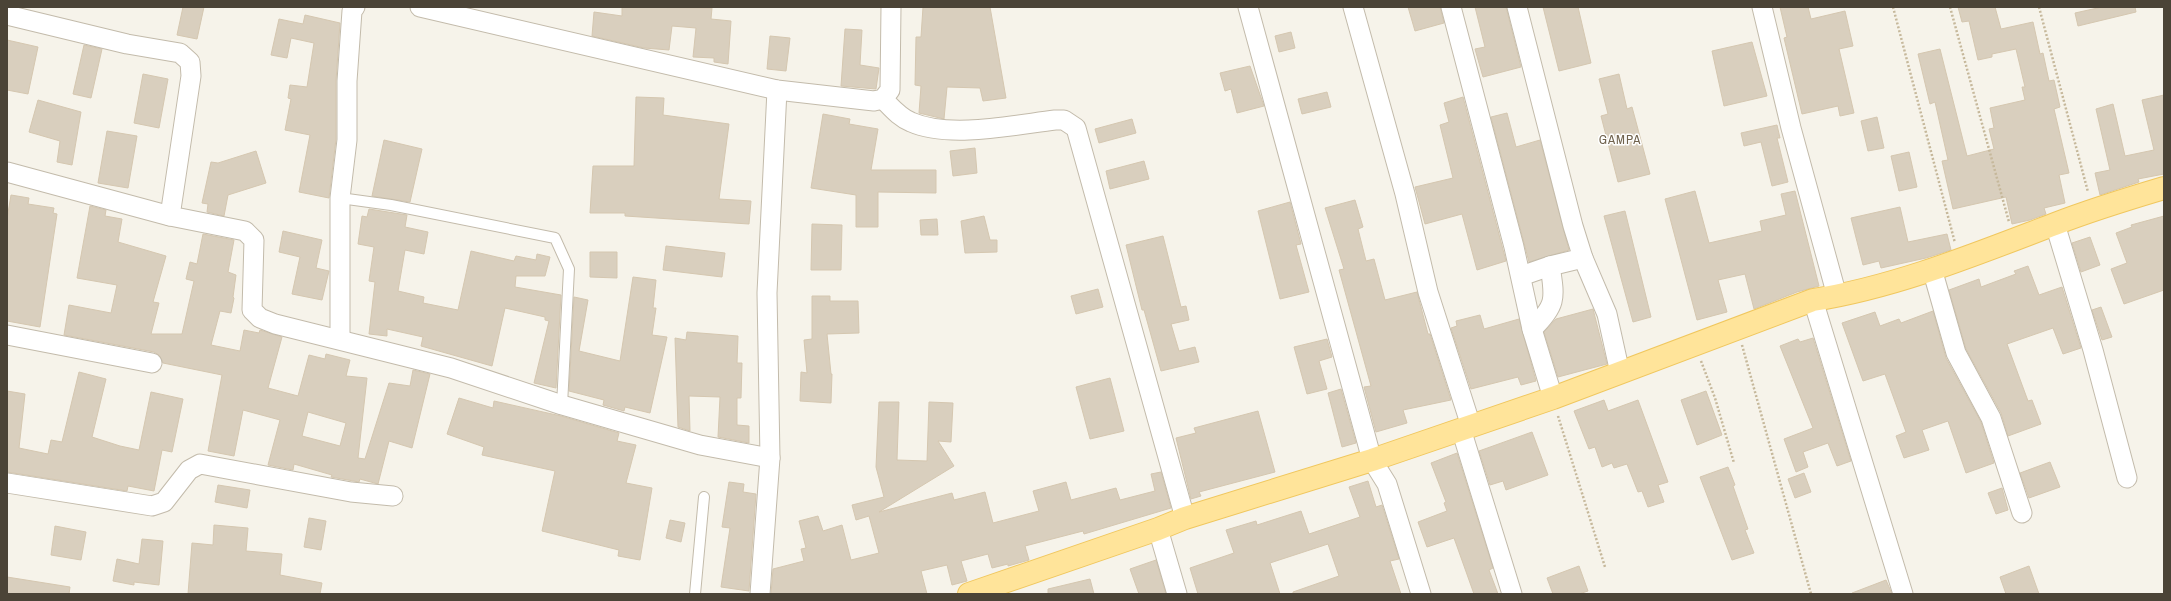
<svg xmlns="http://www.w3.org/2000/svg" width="2171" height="601" viewBox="0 0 2171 601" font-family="'Archivo Narrow',sans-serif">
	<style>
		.building { fill: #d9cfbe; stroke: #d5c7b0; fill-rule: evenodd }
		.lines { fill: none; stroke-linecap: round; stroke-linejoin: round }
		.service-casing { stroke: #c3bbab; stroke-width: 12 }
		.minor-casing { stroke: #c3bbab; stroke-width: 21 }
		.primary-casing { stroke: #f0c75e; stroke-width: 24 }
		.path { stroke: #c6b89b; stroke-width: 2.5; stroke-dasharray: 2 2; stroke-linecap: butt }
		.service { stroke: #fff; stroke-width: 10 }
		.minor { stroke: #fff; stroke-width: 19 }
		.primary { stroke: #ffe49a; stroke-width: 22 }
		.labels { text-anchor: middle; stroke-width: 3; stroke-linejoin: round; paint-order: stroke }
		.quarter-label { font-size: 13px; letter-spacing: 1px; fill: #6f624d; stroke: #fff }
	</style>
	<rect width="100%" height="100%" fill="#f6f3ea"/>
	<g class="building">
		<path d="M183 7H204L197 39 177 35Z"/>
		<path d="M622 7 712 8 711 19 731 21 728 64 714 62V58L693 57 696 28 672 26 669 50 644 48 592 36 594 12 622 16Z"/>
		<path d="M923 7H990L1006 98 983 101 980 88 947 87 944 119 919 113 921 86 915 85 916 37H921Z"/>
		<path d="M1408 7H1440L1444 23 1415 31Z"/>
		<path d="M1475 7H1506L1521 67 1483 77 1475 49 1485 47Z"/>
		<path d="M1543 7H1578L1591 63 1559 71Z"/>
		<path d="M1780 7H1808L1811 19 1845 11 1853 46 1839 49 1854 113 1840 116 1838 106 1802 114 1784 38 1787 37Z"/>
		<path d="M1958 7H1995L2001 29 2033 22 2040 54 2043 53 2049 81 2054 80 2060 107 2054 109 2069 173 2059 175 2065 203 2044 208 2046 214 2030 220 2012 224 2006 197 1953 209 1942 161 1948 160 1935 102 1930 104 1918 54 1940 49 1967 156 1994 149 1989 129 1994 128 1990 108 2025 100 2022 87H2025L2016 49 1992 54V57L1978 60 1969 21 1962 22Z"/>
		<path d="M2102 7H2135L2136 12 2078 26 2075 13Z"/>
		<path d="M305 15 340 23 336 81V139L329 198 299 192 310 135 285 130 291 99 288 98 290 85 307 87 314 43 291 38 287 58 271 55 279 19 303 24Z"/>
		<path d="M845 29 862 30 860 65 879 68 876 89 841 86Z"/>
		<path d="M1291 32 1295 48 1279 52 1275 36Z"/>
		<path d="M770 36 790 38 786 71 767 69Z"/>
		<path d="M7 40 38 47 28 94 7 90Z"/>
		<path d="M1752 42 1767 96 1724 106 1712 51Z"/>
		<path d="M84 45 102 49 91 98 73 94Z"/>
		<path d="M1250 66 1264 106 1237 113 1231 89 1225 91 1220 73Z"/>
		<path d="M143 74 168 79 159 128 134 123Z"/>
		<path d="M1619 74 1627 109 1632 107 1650 174 1618 182 1601 116 1608 114 1599 79Z"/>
		<path d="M1327 92 1331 107 1302 114 1298 99Z"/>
		<path d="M2164 95V174L2138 179 2139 182 2100 195 2095 173 2110 170 2096 109 2113 104 2125 156 2154 150 2142 100Z"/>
		<path d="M636 97 664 98 663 115 729 124 719 199 751 201 749 224 625 216V213H590L593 166H634Z"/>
		<path d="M1463 97 1506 261 1477 270 1462 214 1425 224 1415 187 1453 178 1440 125 1449 122 1444 103Z"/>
		<path d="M38 100 81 112 72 165 57 162 60 141 29 132Z"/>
		<path d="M1507 113 1516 147 1540 140 1569 250 1529 262 1491 117Z"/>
		<path d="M823 114 850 119 849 124 878 129 871 170H936V193L878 192V227H856V195L811 188Z"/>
		<path d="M1877 117 1884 148 1868 151 1861 121Z"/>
		<path d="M1132 119 1136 133 1099 143 1095 129Z"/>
		<path d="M1777 125 1780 138H1777L1788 182 1772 186 1761 142 1744 146 1741 133Z"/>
		<path d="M107 131 137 136 128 188 98 183Z"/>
		<path d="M384 140 422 149 410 202 372 196Z"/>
		<path d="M975 148 977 173 953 176 950 151Z"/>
		<path d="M256 151 266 183 228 195 224 216 207 212 208 204 202 203 211 162 218 163Z"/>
		<path d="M1909 152 1917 187 1899 191 1891 156Z"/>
		<path d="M1144 161 1149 179 1110 189 1106 171Z"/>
		<path d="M1695 191 1709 243 1762 231 1760 221 1786 215 1781 194 1795 191 1819 286 1797 292 1754 309 1745 274 1718 280 1727 312 1697 320 1665 199Z"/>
		<path d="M11 195 29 198 28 204 54 208 53 213 57 214 40 327 7 321V219Z"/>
		<path d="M1355 200 1363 227 1358 229 1366 261 1374 259 1385 300 1417 292 1428 334H1430L1451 400 1403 410 1407 423 1376 432 1364 387 1371 386 1339 270 1344 269 1325 208Z"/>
		<path d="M1290 202 1301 244 1296 245 1309 292 1280 299 1258 211Z"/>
		<path d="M90 206 106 210 105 216 122 219 118 242 166 256 153 302 159 303 151 334H182L194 281 186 279 190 262 197 264 203 234 234 240 228 272 236 275 233 297 234 298 231 313 220 311 211 345 240 351 244 330 259 333 260 330 282 337 268 388 298 396 309 355 325 359 326 354 350 360 346 376 367 378 358 458 365 459 389 383 410 386 413 370 430 374 412 448 389 441 378 484 360 479 359 482 331 477 332 475 294 464 293 470 268 465 280 420 243 410 234 456 208 451 222 375 163 363 159 355 154 352 64 335 69 305 111 313 117 285 77 278ZM308 412 346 423 340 446 302 436Z"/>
		<path d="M1900 207 1908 242 1947 234 1951 250 1926 258 1881 268 1879 261 1863 265 1851 218Z"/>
		<path d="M369 209 407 215 405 227 428 232 424 254 405 250 398 291 424 297 423 303 458 310 471 251 514 261 516 256 536 260 537 254 550 257 545 276H516L515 287 561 295 556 388 534 383 549 321 545 320V317L505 308 492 366 421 346 423 337 387 329V336L369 334 375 282 369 281 374 247 358 244 362 216 367 217Z"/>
		<path d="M1625 211 1651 317 1633 322 1604 216Z"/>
		<path d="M984 216 990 240H997V252L965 253 961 221Z"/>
		<path d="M2164 216V290L2124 304 2111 269 2127 263 2116 233 2132 227 2131 225Z"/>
		<path d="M937 219 938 235H921L920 220Z"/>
		<path d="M812 224 842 225 841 270H811Z"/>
		<path d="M283 231 322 240 316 268 329 271 322 300 292 294 300 257 279 252Z"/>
		<path d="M1163 236 1181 307 1186 306 1189 320 1171 324 1179 351 1195 347 1199 362 1161 371 1144 310H1142L1126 245Z"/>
		<path d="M2090 237 2100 265 2081 272 2072 243Z"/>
		<path d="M666 246 725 253 722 277 663 270Z"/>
		<path d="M590 252H617V278L590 277Z"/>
		<path d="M2028 266 2039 295 2062 287 2081 348 2063 354 2053 328 2007 344 2028 401 2032 400 2041 424 2008 436 2001 413 1966 349 1949 290 1979 279 1981 287 2016 274 2014 271Z"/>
		<path d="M633 277 656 280 653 308H656L652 335 667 337 650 413 625 407 624 411 603 405 604 400 569 391 574 297 588 300 579 351 620 361Z"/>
		<path d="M1098 289 1103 307 1076 314 1071 296Z"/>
		<path d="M812 296H830V301H858L859 333 827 334 831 374H832L831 403 800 401 801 372 807 373 804 340 812 339Z"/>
		<path d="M2101 307 2112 337 2102 340 2092 310Z"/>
		<path d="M1593 309 1607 364 1558 377 1544 332 1556 319Z"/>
		<path d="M1933 311 1946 358 1981 422 1994 463 1966 473 1948 421 1922 430 1929 450 1904 458 1896 436 1906 432 1885 374 1863 381 1842 323 1875 312 1880 326 1899 319 1901 323Z"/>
		<path d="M1480 315 1484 329 1519 319 1536 381 1521 385 1518 377 1471 389 1451 328 1457 326 1456 321Z"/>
		<path d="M687 332 738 336 737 363H742L741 398H737V425L749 426V443L718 437 720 397 689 396 690 431 678 427 675 338 686 340Z"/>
		<path d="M1813 338 1851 461 1837 466 1828 443 1803 452 1808 467 1796 472 1784 439 1813 428 1780 346 1798 339 1800 342Z"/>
		<path d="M1327 339 1332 357 1319 361 1327 389 1307 394 1294 347Z"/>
		<path d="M79 372 106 379 92 437 120 446 139 450 151 392 183 399 172 452 162 450 154 491 128 486 127 491 7 472V391L25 394 19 448 48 454 51 440 62 442Z"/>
		<path d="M1110 378 1124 431 1090 439 1076 387Z"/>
		<path d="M1341 389 1356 443 1342 447 1328 393Z"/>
		<path d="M1706 391 1722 435 1697 445 1681 400Z"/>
		<path d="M459 398 493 408 494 401 561 416 619 433 617 441 636 445 626 483 652 488 640 560 618 556 619 550 542 531 555 471 482 455 484 447 447 434Z"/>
		<path d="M1604 400 1608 411 1638 400 1668 482 1658 485 1664 502 1648 507 1642 491 1638 492 1627 464 1614 468 1612 463 1602 467 1595 447 1589 449 1574 411Z"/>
		<path d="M879 402H899L897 460 927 461 929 402 953 403 951 442 938 441 954 466 879 512 952 493 954 500 985 492 993 523 1039 511 1033 491 1066 482 1071 500 1116 488 1120 500 1155 491 1151 474 1161 472 1171 508 1084 534 1083 531 1025 546 1029 560 1008 566V564L992 568 988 554 961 561 967 581 952 585 947 565 921 571 927 594H771L773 569 804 561 801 549 806 548 799 521 818 516 823 531 842 525 851 560 879 553 869 516 856 520 852 505 884 497 876 467Z"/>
		<path d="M1258 411 1275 472 1199 492 1201 496 1191 499 1176 438 1196 433 1194 428Z"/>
		<path d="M1532 432 1548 475 1506 490 1503 481 1490 485 1479 451Z"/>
		<path d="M1457 453 1493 568 1489 570 1498 594H1474L1454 538 1427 547 1418 522 1447 511 1444 503 1446 502 1431 463Z"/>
		<path d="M2050 462 2060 487 2029 498 2020 473Z"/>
		<path d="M1728 467 1735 485 1733 486 1748 529 1745 530 1754 553 1732 560 1700 477Z"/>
		<path d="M1804 473 1811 492 1795 498 1788 479Z"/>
		<path d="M1368 481 1376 507 1382 505 1399 559 1390 561 1401 594H1293V592L1339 576 1328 544 1270 563 1280 594H1198L1190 568 1234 553 1226 530 1256 521 1257 525 1301 511 1309 534 1360 517 1349 487Z"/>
		<path d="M729 482 744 484 743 492 756 494 749 591 721 587 730 528 722 527Z"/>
		<path d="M218 485 250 490 247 508 215 502Z"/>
		<path d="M2002 488 2008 510 1996 514 1988 493Z"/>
		<path d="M309 518 326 521 321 550 304 547Z"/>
		<path d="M670 520 685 523 681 542 666 538Z"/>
		<path d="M214 525 248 528 246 551 282 554 280 575 322 583 320 594H188L192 543 213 545Z"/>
		<path d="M55 526 86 532 81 560 51 555Z"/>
		<path d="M142 539 163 541 159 585 134 582V585L113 581 117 559 139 564Z"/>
		<path d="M1156 560 1166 594H1139L1130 569Z"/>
		<path d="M1579 566 1588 591 1579 594H1553L1547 578Z"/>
		<path d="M2029 566 2039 594H2006L2000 577Z"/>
		<path d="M7 577 70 587 69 594H7Z"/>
		<path d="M1090 579 1094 594H1048V589Z"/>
		<path d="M1886 580 1892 594H1853L1852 593Z"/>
	</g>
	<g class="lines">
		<g class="service-casing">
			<g id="service">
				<path d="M340 198 391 205 555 238 569 269 562 405"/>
				<path d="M695 594 704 497"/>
			</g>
		</g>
		<g class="minor-casing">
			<g id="minor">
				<path d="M420 7 777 90 874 101 883 99 890 90 891 7"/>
				<path d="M1248 7 1372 460 1387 484 1421 594"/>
				<path d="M1353 7 1405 194 1428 292 1471 426"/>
				<path d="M1451 7 1514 247 1532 329 1553 398"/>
				<path d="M1517 7 1573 226 1583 258 1550 266 1521 276"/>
				<path d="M1762 7 1791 128 1837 296"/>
				<path d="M7 15 127 44 180 53 190 62 191 76 170 216 245 231 254 240 252 310 260 318 275 324 451 368 562 405 700 445 770 458"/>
				<path d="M883 99C892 108 899 117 911 122 949 139 1014 125 1055 120H1064L1076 128 1185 518"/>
				<path d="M7 172 170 216"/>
				<path d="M2055 224 2093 350 2127 478"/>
				<path d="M1583 258 1607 314 1620 373"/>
				<path d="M1932 269 1956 353 1991 418 2022 513"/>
				<path d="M1813 300 1903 594"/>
				<path d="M1532 329C1557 305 1555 298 1550 266"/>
				<path d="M7 335 152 363"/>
				<path d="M340 339V198L347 140V81L352 11 355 7"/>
				<path d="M1461 429 1512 594"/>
				<path d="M7 483 152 506 164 502 189 470 200 464 351 492 393 496"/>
				<path d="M1158 529 1177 594"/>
				<path d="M760 594 770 458 767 293 777 90"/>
			</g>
		</g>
		<g class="primary-casing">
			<path id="primary" d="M969 594 1158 529 1185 518 1372 460 1553 398 1813 300C1896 287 1976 254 2055 224 2091 210 2127 199 2164 188"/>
		</g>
		<g class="path">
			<path d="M1893 7 1955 243"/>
			<path d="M1950 7 2009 222"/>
			<path d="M2039 7 2088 192"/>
			<path d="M1742 345 1811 594"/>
			<path d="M1701 361 1715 398 1734 463"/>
			<path d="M1558 416 1605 567"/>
		</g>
		<use href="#service" class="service"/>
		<use href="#minor" class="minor"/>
		<use href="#primary" class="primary"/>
	</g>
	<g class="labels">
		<g class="quarter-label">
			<text x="1620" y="144">GAMPA</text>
		</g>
	</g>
	<rect width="2171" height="601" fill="none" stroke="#4b4437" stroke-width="16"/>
</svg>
